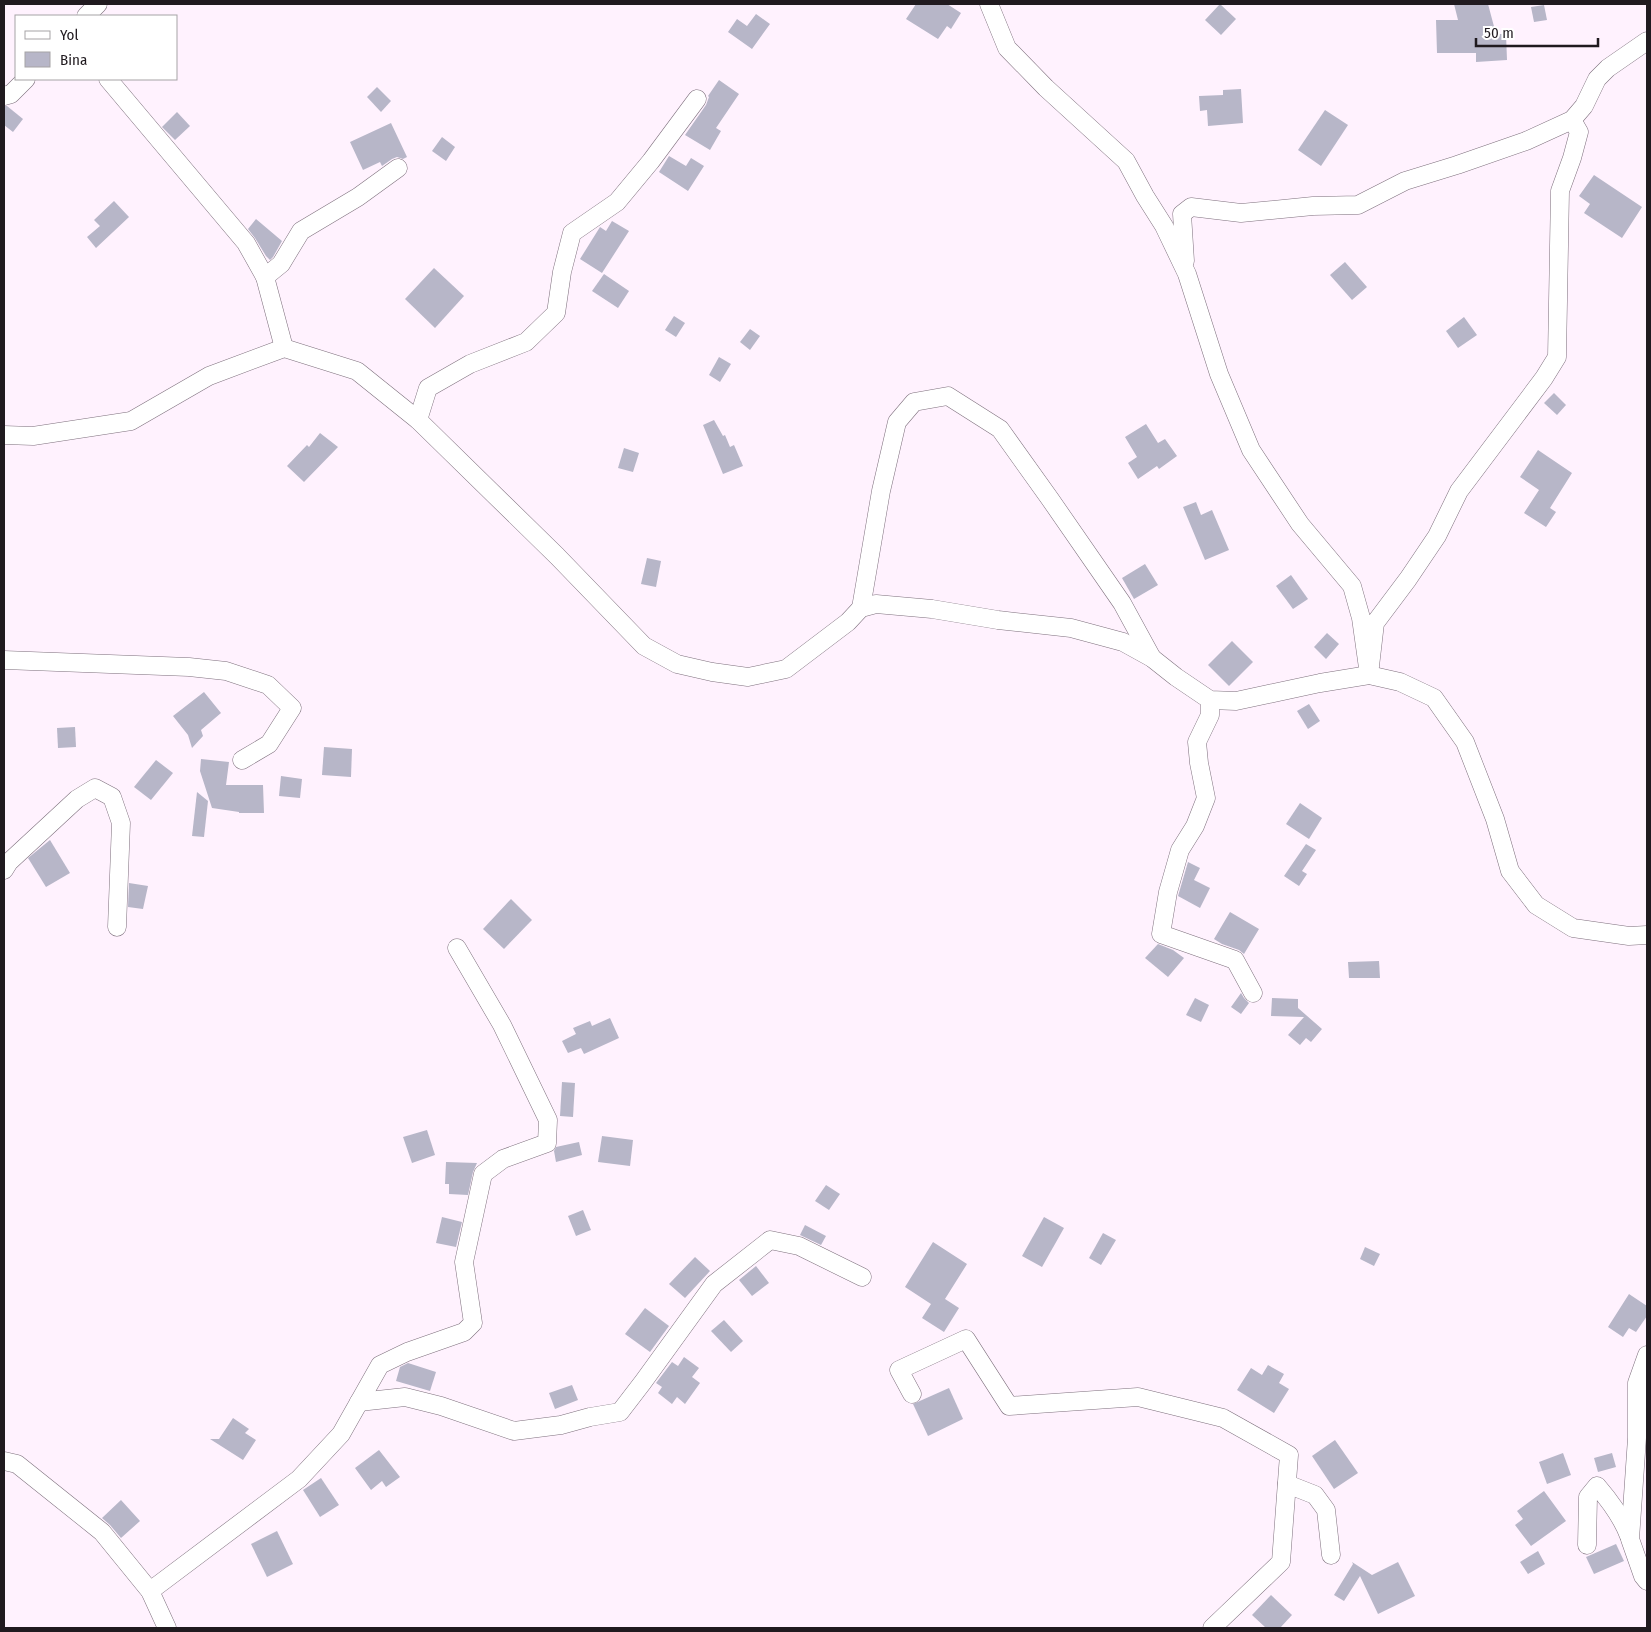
<svg xmlns="http://www.w3.org/2000/svg" width="1651" height="1632" viewBox="0 0 1651 1632" font-family="'Fira Sans Condensed',sans-serif">
	<style>
		.building { fill: #b7b6c8 }
		.lines { fill: none; stroke-linecap: round; stroke-linejoin: round }
		.minor-casing { stroke: #7e707d; stroke-width: 19 }
		.minor { stroke: #fff; stroke-width: 18 }
	</style>
	<rect width="100%" height="100%" fill="#fff2fe"/>
	<g class="building">
		<path d="M916 4H947L961 13 951 29 947 26 938 39 906 19Z"/>
		<path d="M1220 4 1236 19 1221 35 1205 20Z"/>
		<path d="M1454 4H1488L1496 34H1506L1507 60 1476 62V53H1437L1436 20H1458Z"/>
		<path d="M1544 5 1547 20 1534 22 1531 7Z"/>
		<path d="M756 14 770 24 752 49 728 32 737 19 747 26Z"/>
		<path d="M719 80 739 94 716 128 721 131 710 150 685 135 706 105 709 97 708 96Z"/>
		<path d="M377 87 391 101 381 112 367 97Z"/>
		<path d="M1241 89 1243 123 1208 126 1207 110 1200 111 1199 96 1223 95V90Z"/>
		<path d="M4 106H7L23 119 13 132 4 125Z"/>
		<path d="M1325 110 1348 125 1321 166 1298 150Z"/>
		<path d="M177 112 190 126 175 140 162 127Z"/>
		<path d="M391 123 407 157 403 159 397 157 392 159 382 166 380 162 363 170 350 142Z"/>
		<path d="M442 137 455 147 446 161 432 151Z"/>
		<path d="M669 156 686 166 691 158 704 166 688 191 659 172Z"/>
		<path d="M1594 175 1642 207 1622 238 1584 213 1590 204 1579 196Z"/>
		<path d="M114 201 129 217 96 248 87 237 100 226 94 220Z"/>
		<path d="M256 219 282 241 273 257 270 260 266 256 255 238 248 229Z"/>
		<path d="M612 221 629 231 602 273 580 259 600 227 606 231Z"/>
		<path d="M1345 262 1367 287 1352 300 1330 275Z"/>
		<path d="M434 268 464 296 435 328 405 299Z"/>
		<path d="M604 274 629 291 618 308 592 291Z"/>
		<path d="M674 316 685 323 676 337 665 330Z"/>
		<path d="M1464 317 1477 335 1458 348 1446 331Z"/>
		<path d="M750 329 760 336 750 350 740 342Z"/>
		<path d="M719 357 731 364 720 382 709 375Z"/>
		<path d="M1554 393 1566 405 1557 415 1544 403Z"/>
		<path d="M714 420 723 436 725 435 730 447 734 445 743 466 723 474 703 425Z"/>
		<path d="M1146 424 1158 443 1165 439 1177 456 1159 469 1157 466 1138 479 1128 463 1137 457 1125 437Z"/>
		<path d="M320 433 338 447 304 482 287 466 307 445 309 447Z"/>
		<path d="M624 448 639 453 633 472 618 468Z"/>
		<path d="M1538 450 1572 473 1550 508 1556 512 1546 527 1524 513 1539 490 1520 477Z"/>
		<path d="M1196 502 1201 515 1212 510 1229 550 1205 560 1183 507Z"/>
		<path d="M647 558 661 561 656 587 641 584Z"/>
		<path d="M1145 564 1158 585 1134 599 1122 578Z"/>
		<path d="M1291 575 1308 599 1293 609 1276 586Z"/>
		<path d="M1327 633 1339 644 1326 659 1314 647Z"/>
		<path d="M1232 641 1253 662 1229 686 1208 665Z"/>
		<path d="M204 692 221 713 201 730 203 736 192 748 188 735 173 716Z"/>
		<path d="M1309 704 1320 721 1308 729 1297 711Z"/>
		<path d="M75 727 76 747 58 748 57 728Z"/>
		<path d="M324 747 352 749 351 777 322 775Z"/>
		<path d="M201 759 229 762 226 785H263L264 813H239V812L212 808 200 771Z"/>
		<path d="M156 760 173 773 151 800 134 787Z"/>
		<path d="M281 776 302 779 300 798 279 796Z"/>
		<path d="M197 792 208 801 204 837 192 836Z"/>
		<path d="M1300 803 1322 818 1309 839 1286 824Z"/>
		<path d="M50 840 70 873 46 887 28 858Z"/>
		<path d="M1306 844 1316 850 1302 871 1307 874 1299 886 1284 876Z"/>
		<path d="M1188 862 1200 868 1194 880 1210 888 1200 908 1178 896Z"/>
		<path d="M129 883 148 886 143 909 128 907Z"/>
		<path d="M511 899 532 920 504 949 483 929Z"/>
		<path d="M1230 912 1259 929 1244 954 1239 950 1222 944 1214 939Z"/>
		<path d="M1158 944 1173 950 1184 958 1168 977 1145 958Z"/>
		<path d="M1379 961 1380 978H1349L1348 962Z"/>
		<path d="M1241 993 1244 998 1249 1003 1241 1014 1231 1007Z"/>
		<path d="M1195 998 1209 1005 1201 1022 1186 1015Z"/>
		<path d="M1272 998 1298 999V1008L1322 1029 1311 1042 1306 1038 1300 1045 1288 1035 1304 1017 1271 1016Z"/>
		<path d="M610 1018 619 1038 584 1054 581 1048 568 1053 562 1041 576 1034 573 1028 590 1021 592 1026Z"/>
		<path d="M562 1082 575 1083 573 1117 560 1116Z"/>
		<path d="M427 1130 435 1155 412 1163 403 1137Z"/>
		<path d="M602 1136 633 1140 630 1166 598 1162Z"/>
		<path d="M579 1142 582 1155 556 1162 554 1151 556 1147Z"/>
		<path d="M446 1162 477 1163 473 1172 468 1195 449 1194V1184H445Z"/>
		<path d="M826 1185 840 1194 829 1210 815 1201Z"/>
		<path d="M583 1210 591 1230 576 1236 568 1216Z"/>
		<path d="M442 1217 462 1222 456 1247 436 1243Z"/>
		<path d="M1044 1217 1064 1228 1042 1267 1022 1256Z"/>
		<path d="M805 1225 826 1236 821 1245 800 1235Z"/>
		<path d="M1103 1233 1116 1240 1101 1265 1089 1258Z"/>
		<path d="M933 1242 967 1264 945 1299 959 1308 944 1332 922 1318 931 1304 905 1287Z"/>
		<path d="M1365 1247 1380 1254 1374 1266 1360 1259Z"/>
		<path d="M695 1257 710 1271 685 1298 669 1284Z"/>
		<path d="M756 1266 769 1283 752 1296 739 1280Z"/>
		<path d="M1629 1294 1647 1306V1316L1636 1332 1629 1328 1623 1337 1608 1327Z"/>
		<path d="M645 1308 669 1326 650 1352 625 1334Z"/>
		<path d="M724 1320 743 1341 731 1352 711 1331Z"/>
		<path d="M684 1357 699 1368 692 1377 700 1383 685 1404 677 1397 672 1404 658 1393 662 1387 656 1383 672 1362 678 1366Z"/>
		<path d="M408 1363 436 1372 430 1391 396 1381 400 1367Z"/>
		<path d="M1268 1365 1284 1374 1279 1383 1289 1389 1274 1413 1237 1390 1251 1368 1262 1375Z"/>
		<path d="M572 1385 578 1400 555 1409 549 1393Z"/>
		<path d="M949 1388 963 1419 928 1436 913 1404Z"/>
		<path d="M233 1418 249 1429 245 1433 256 1440 243 1460 210 1439H219Z"/>
		<path d="M1335 1440 1358 1473 1334 1489 1312 1456Z"/>
		<path d="M379 1450 400 1477 386 1487 382 1481 371 1490 355 1468Z"/>
		<path d="M1563 1453 1571 1475 1547 1484 1539 1462Z"/>
		<path d="M1612 1453 1616 1467 1598 1472 1594 1458Z"/>
		<path d="M321 1478 339 1505 320 1517 303 1490Z"/>
		<path d="M1544 1491 1566 1521 1531 1546 1515 1525 1523 1519 1517 1511Z"/>
		<path d="M121 1500 140 1521 121 1538 110 1525 102 1518Z"/>
		<path d="M277 1531 293 1564 267 1577 251 1544Z"/>
		<path d="M1616 1544 1624 1561 1594 1574 1586 1557Z"/>
		<path d="M1538 1551 1545 1564 1528 1574 1520 1562Z"/>
		<path d="M1352 1562 1372 1575 1398 1562 1415 1596 1378 1614 1360 1576 1344 1601 1334 1595 1353 1564Z"/>
		<path d="M1271 1595 1292 1615 1280 1628H1266L1252 1615Z"/>
	</g>
	<g class="lines">
		<g class="minor-casing">
			<g id="minor">
				<path d="M989 4 1007 48 1046 88 1126 161 1145 196 1164 226 1187 274 1219 374 1251 450 1300 524 1352 586 1361 618 1369 675 1375 623 1408 579 1437 536 1459 491 1544 378 1557 357 1560 191 1572 158 1579 132 1572 120"/>
				<path d="M86 16 98 4"/>
				<path d="M108 79 246 243 265 277 284 348"/>
				<path d="M4 96 11 94 26 79"/>
				<path d="M1185 261 1182 214 1191 207 1241 213 1313 206 1358 205 1405 181 1457 165 1526 141 1572 120 1584 106 1597 79 1608 68 1647 41"/>
				<path d="M265 277 281 264 301 231 358 197 398 168"/>
				<path d="M418 420 428 388 470 364 526 342 556 313 562 272 572 233 617 202 651 161 697 99"/>
				<path d="M4 435 33 436 131 421 209 376 284 348 357 371 418 420 557 556 644 646 677 664 712 672 748 677 786 669 848 622 861 608 876 604 932 609 998 620 1071 628 1123 642 1152 658 1176 677 1210 700 1236 701 1320 683 1369 675 1400 682 1434 698 1465 742 1495 819 1510 871 1536 905 1573 928 1629 936 1647 935"/>
				<path d="M861 608 881 491 897 422 914 402 948 396 1000 429 1050 499 1122 603 1152 658"/>
				<path d="M4 660 189 667 226 671 268 685 292 708 269 744 242 760"/>
				<path d="M1210 700V715L1197 742 1199 763 1206 798 1195 826 1180 850 1168 892 1161 934 1235 960 1253 993"/>
				<path d="M4 870 9 862 77 799 95 788 112 797 121 823 117 927"/>
				<path d="M1647 1355 1637 1383V1438L1630 1539 1643 1576 1647 1581"/>
				<path d="M912 1394 899 1370 966 1339 1009 1406 1138 1397 1223 1418 1289 1455 1281 1562 1212 1628"/>
				<path d="M359 1402 405 1397 441 1406 514 1431 561 1425 590 1417 620 1412 643 1382 714 1284 770 1240 799 1246 862 1277"/>
				<path d="M4 1461 17 1464 102 1532 150 1591 167 1628"/>
				<path d="M1287 1484 1315 1495 1326 1510 1331 1555"/>
				<path d="M1587 1545 1588 1497 1597 1486C1610 1501 1622 1517 1629 1536"/>
				<path d="M150 1591 299 1479 341 1434 380 1365 407 1352 464 1332 473 1323 464 1262 483 1174 503 1159 547 1143 548 1120 502 1025 457 948"/>
			</g>
		</g>
		<use href="#minor" class="minor"/>
	</g>
	<rect width="1651" height="1632" fill="none" stroke="#201a1f" stroke-width="10"/>
	<rect x="15" y="15" width="162" height="65" fill="#ffffff" stroke="#a6a3a5"/>
	<rect x="25" y="31" width="25" height="8" fill="#ffffff" stroke="#a6a3a5"/>
	<text x="60" y="40" font-size="15" fill="#201a1f">Yol</text>
	<rect x="25" y="52" width="25" height="15" fill="#b7b6c8" stroke="#a6a3a5"/>
	<text x="60" y="65" font-size="15" fill="#201a1f">Bina</text>
	<path d="M1476 38v8h122v-8" fill="none" stroke="#201a1f" stroke-width="2.5"/>
	<text x="1484" y="38" font-size="15" fill="#201a1f" stroke="#ffffff" stroke-width="4" paint-order="stroke">50 m</text>
</svg>
